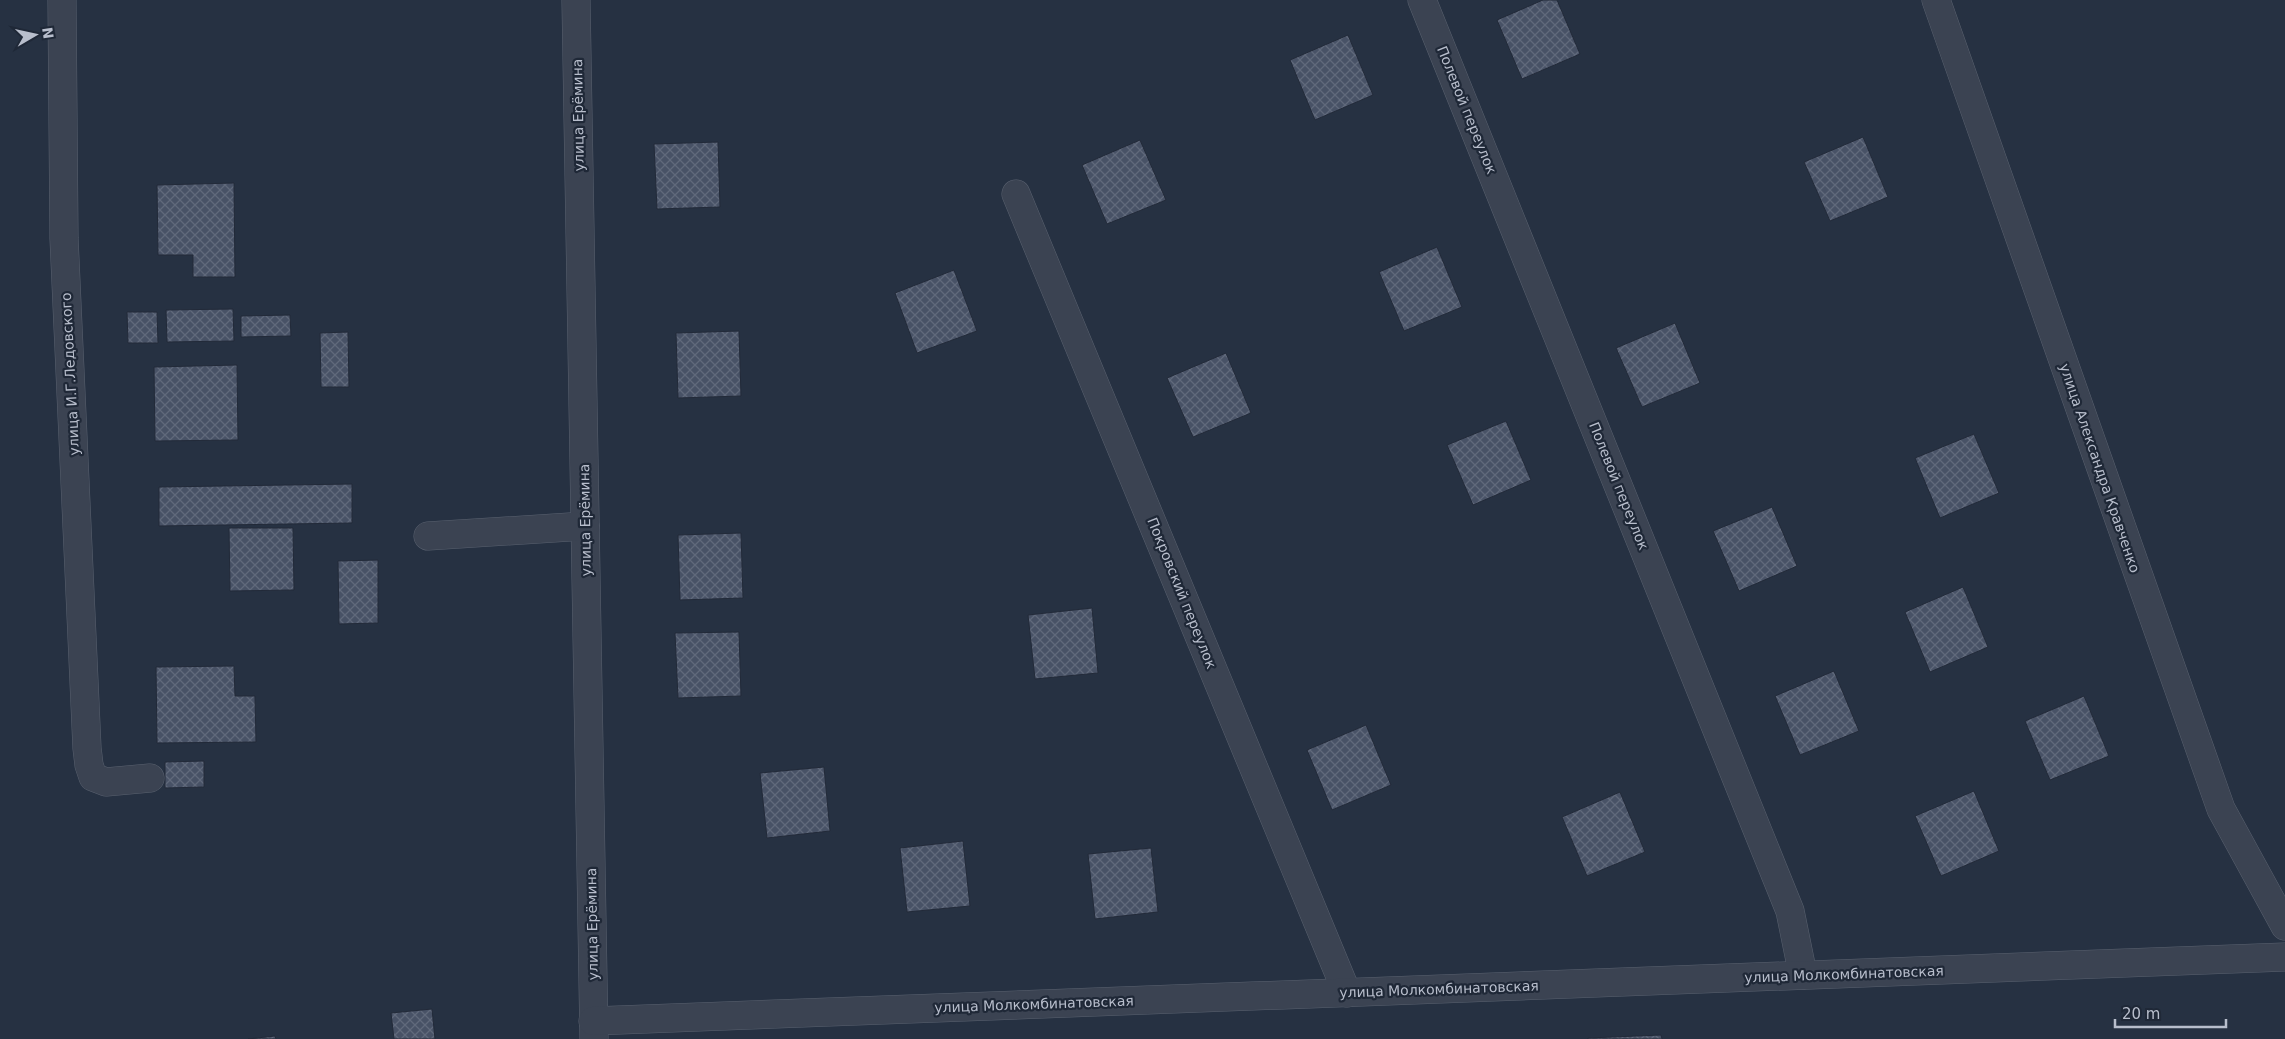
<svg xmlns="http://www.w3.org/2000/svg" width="2285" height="1039" viewBox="0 0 2285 1039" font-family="'DejaVu Sans',sans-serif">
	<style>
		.building { fill: url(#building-cross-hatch); stroke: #222a39 }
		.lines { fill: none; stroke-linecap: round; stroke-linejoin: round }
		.minor-casing { stroke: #59616f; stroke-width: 29 }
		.minor { stroke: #3b4352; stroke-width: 28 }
		.labels { text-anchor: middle; stroke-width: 4.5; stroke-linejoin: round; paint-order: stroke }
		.street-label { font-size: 14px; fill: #b8becc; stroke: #1f2837 }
	</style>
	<defs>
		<pattern id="building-cross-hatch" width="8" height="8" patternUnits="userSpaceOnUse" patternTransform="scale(1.25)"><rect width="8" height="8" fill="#485266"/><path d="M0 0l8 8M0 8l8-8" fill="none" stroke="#60697b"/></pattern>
	</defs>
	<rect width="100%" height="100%" fill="#263142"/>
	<g class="building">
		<path d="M1543 0H1557L1580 54 1522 79 1497 20Z"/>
		<path d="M1348 35 1373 95 1315 120 1290 60Z"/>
		<path d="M1863 137 1888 197 1830 221 1804 162Z"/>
		<path d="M1140 140 1166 200 1107 224 1082 165Z"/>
		<path d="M718 142 720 207 657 209 654 144Z"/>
		<path d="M234 183 235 277H193V255H158L157 185Z"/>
		<path d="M1437 247 1462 307 1404 331 1379 272Z"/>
		<path d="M954 270 977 331 917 353 895 293Z"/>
		<path d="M233 309 234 341 167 342 166 310Z"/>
		<path d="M127 312H157L158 343H128Z"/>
		<path d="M290 315 291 336 241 337V316Z"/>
		<path d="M1675 323 1700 383 1642 407 1616 348Z"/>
		<path d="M739 331 741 396 678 398 676 333Z"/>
		<path d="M348 332 349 387H321L320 333Z"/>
		<path d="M1226 353 1251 413 1193 437 1167 378Z"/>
		<path d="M237 365 238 440 155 441 154 367Z"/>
		<path d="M1506 421 1531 480 1473 505 1447 445Z"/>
		<path d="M1974 434 1999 493 1940 518 1915 458Z"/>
		<path d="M352 484V523L159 526V487Z"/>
		<path d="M1772 507 1797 566 1739 591 1713 531Z"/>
		<path d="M229 528H293L294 590 230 591Z"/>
		<path d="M741 533 743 598 680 600 678 535Z"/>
		<path d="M378 560V623L339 624 338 561Z"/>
		<path d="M1963 587 1988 647 1930 672 1905 612Z"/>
		<path d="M1092 608 1098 673 1035 679 1028 615Z"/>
		<path d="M739 632 741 696 678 698 675 633Z"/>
		<path d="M234 666 235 696H255L256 742 157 743 156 667Z"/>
		<path d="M1834 671 1859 731 1800 755 1775 696Z"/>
		<path d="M2084 696 2109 756 2050 780 2025 721Z"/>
		<path d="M1366 725 1391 785 1332 810 1307 750Z"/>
		<path d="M204 761V787L165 788V762Z"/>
		<path d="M824 767 830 831 767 838 760 773Z"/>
		<path d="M1974 791 1999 851 1941 876 1915 816Z"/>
		<path d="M1620 792 1645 852 1587 876 1562 817Z"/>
		<path d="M963 841 970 906 907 912 900 848Z"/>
		<path d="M1151 848 1158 912 1095 919 1088 854Z"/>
		<path d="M432 1009 435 1039H394L391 1013Z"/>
		<path d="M1661 1035 1662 1039H1588V1038Z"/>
		<path d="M275 1036 276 1039H248Z"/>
	</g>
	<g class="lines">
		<g class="minor-casing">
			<g id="minor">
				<path d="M62 0 64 238 87 748 89 765 93 777 106 782 150 778"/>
				<path d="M576 0 594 1038"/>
				<path d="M1422 0 1790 911 1803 975"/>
				<path d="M1936 0 2221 809 2285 926"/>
				<path d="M1016 194 1347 993"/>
				<path d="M428 536 585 526"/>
				<path d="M593 1021 2285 957"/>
			</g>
		</g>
		<use href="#minor" class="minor"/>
	</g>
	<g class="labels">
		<g class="street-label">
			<text transform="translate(1467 110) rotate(68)" y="5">Полевой переулок</text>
			<text transform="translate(578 115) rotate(-91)" y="5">улица Ерёмина</text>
			<text transform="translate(70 374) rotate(-93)" y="5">улица И.Г.Ледовского</text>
			<text transform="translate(2100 468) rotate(71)" y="5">улица Александра Кравченко</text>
			<text transform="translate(1619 486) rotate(68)" y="5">Полевой переулок</text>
			<text transform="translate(585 520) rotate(-91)" y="5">улица Ерёмина</text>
			<text transform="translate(1182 593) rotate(68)" y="5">Покровский переулок</text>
			<text transform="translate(592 924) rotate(-91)" y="5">улица Ерёмина</text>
			<text transform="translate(1844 974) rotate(-2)" y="5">улица Молкомбинатовская</text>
			<text transform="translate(1439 989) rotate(-2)" y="5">улица Молкомбинатовская</text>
			<text transform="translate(1034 1004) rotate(-2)" y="5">улица Молкомбинатовская</text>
		</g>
	</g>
	<g transform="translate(35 35) rotate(81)" stroke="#1f2837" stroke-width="4" paint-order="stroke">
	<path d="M0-4L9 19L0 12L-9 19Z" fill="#b8becc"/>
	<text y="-8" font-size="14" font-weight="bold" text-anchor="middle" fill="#b8becc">N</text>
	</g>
	<path d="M2115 1019v8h111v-8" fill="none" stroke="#b8becc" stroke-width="2.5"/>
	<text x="2122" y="1019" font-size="15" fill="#b8becc" stroke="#1f2837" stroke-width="4" paint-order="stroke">20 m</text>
</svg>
